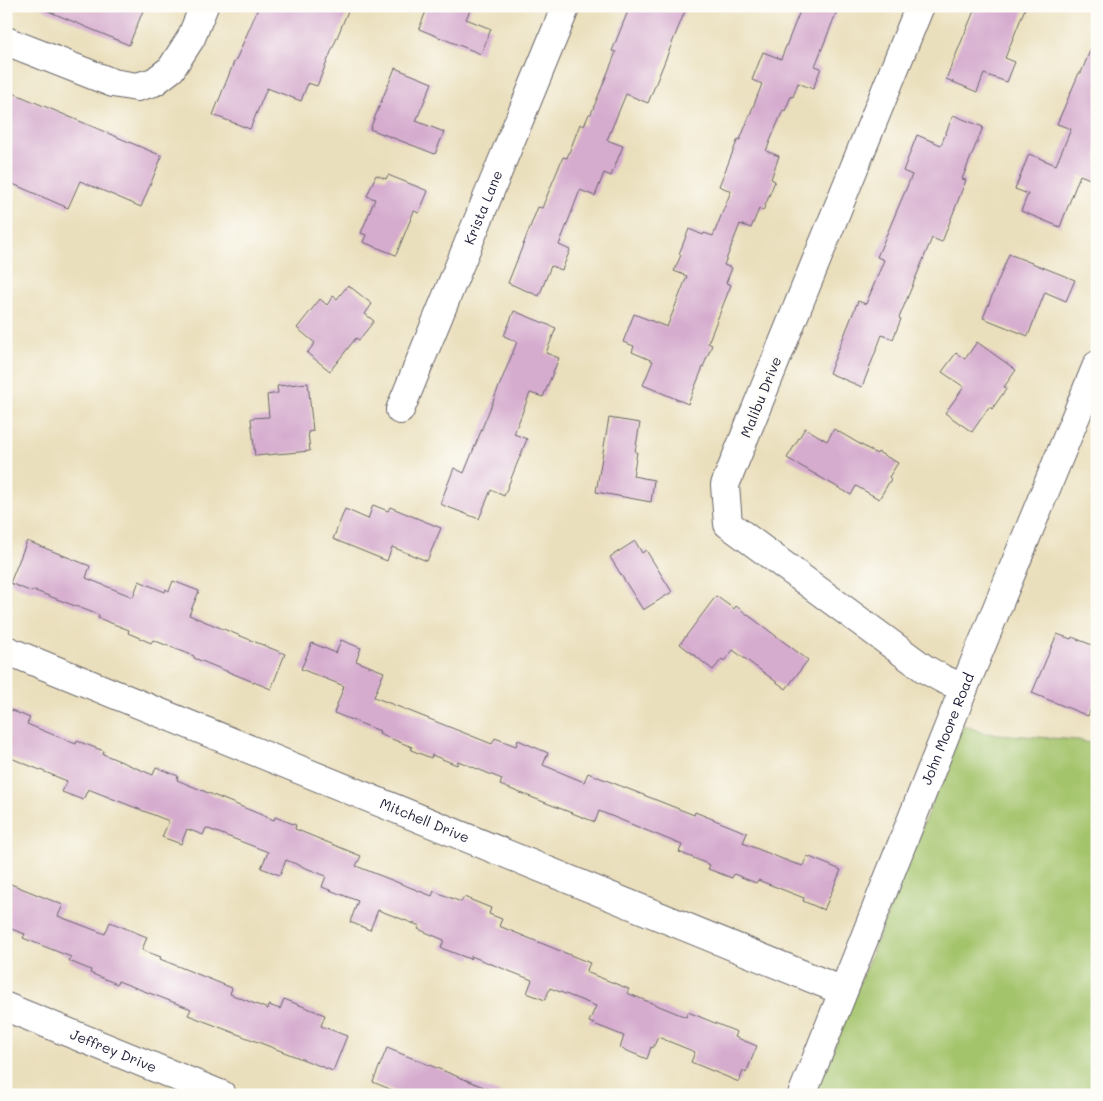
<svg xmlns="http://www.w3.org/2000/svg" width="1103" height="1101" viewBox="0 0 1103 1101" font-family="Mali,sans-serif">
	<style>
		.green { fill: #a4c46c; stroke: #637354 }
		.building { fill: #d5abce }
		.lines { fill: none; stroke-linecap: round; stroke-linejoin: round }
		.minor-casing { stroke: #686468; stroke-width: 30 }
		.minor { stroke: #fff; stroke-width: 28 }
		.labels { text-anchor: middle; stroke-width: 4.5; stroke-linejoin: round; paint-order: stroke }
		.street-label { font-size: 14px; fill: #22223b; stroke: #fdfcf7 }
	</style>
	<rect width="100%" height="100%" fill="#fdfcf7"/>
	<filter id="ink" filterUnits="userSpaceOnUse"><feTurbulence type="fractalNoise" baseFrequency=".02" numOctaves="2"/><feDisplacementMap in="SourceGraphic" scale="10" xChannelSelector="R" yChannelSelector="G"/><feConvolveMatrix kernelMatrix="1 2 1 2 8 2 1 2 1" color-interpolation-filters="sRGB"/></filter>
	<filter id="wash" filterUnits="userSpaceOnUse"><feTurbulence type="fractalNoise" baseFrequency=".0096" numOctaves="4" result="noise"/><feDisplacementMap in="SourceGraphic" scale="20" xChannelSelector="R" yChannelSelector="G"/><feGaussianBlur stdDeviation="1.12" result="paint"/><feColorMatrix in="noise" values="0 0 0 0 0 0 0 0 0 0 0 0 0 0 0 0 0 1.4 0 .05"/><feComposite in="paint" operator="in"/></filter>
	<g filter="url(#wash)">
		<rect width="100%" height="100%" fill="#eadfbc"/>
		<path class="green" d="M963 725 984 733 1078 740 1097 745V1095H815Z"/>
		<g id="blocks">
			<g class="building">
				<path d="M36 6H145L129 45Z"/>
				<path d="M259 6H350L317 86 308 83 301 101 267 88 250 129 213 115 234 62H235Z"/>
				<path d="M428 6H472L466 19 491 29 481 54 419 29Z"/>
				<path d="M630 6H687L648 103 626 94 607 140 623 146 611 176 604 173 595 196 580 190 559 245 570 250 562 270 551 266 539 296 508 283 538 207 542 208 563 157 567 158 580 124 584 126 589 114H591L616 52 612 51Z"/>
				<path d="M802 6H839L815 66 821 68 813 89 798 83 793 97 791 96 785 111 783 110 766 151 779 156 771 179 775 181 763 211 759 209 751 228 740 224 724 265 732 268 726 283 731 285 708 343 712 345 688 404 643 385 653 361 632 352 634 346 623 342 634 314 667 327 687 276 674 271 681 255 679 254 689 229 703 235 704 233 713 236 731 191 719 186 738 139 740 140 762 84 752 80 763 52 781 59Z"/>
				<path d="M976 6H1026L1005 58 1015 62 1007 82 984 74 977 92 946 79Z"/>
				<path d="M1096 36H1097V182L1080 175 1060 227 1021 211 1028 194 1015 189 1029 154 1056 165 1071 129 1057 124 1079 73H1081Z"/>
				<path d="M395 68 432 83 416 121 444 132 435 154 370 129Z"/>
				<path d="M6 90 162 156 141 207 80 181 68 208 6 181Z"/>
				<path d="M953 115 983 127 962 179 966 180 942 242 932 238 899 318 901 319 893 339 882 335 862 387 829 373 858 301 866 304 884 260 877 257 912 175 903 171 917 135 941 145Z"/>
				<path d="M376 175 386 179 388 175 428 191 419 213 414 211 396 255 363 242 366 235 361 233 375 199 367 196Z"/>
				<path d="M1009 254 1075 280 1066 301 1045 292 1028 336 983 318Z"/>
				<path d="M348 285 372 304 365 314 374 321 359 340 356 338 330 371 307 353 315 343 297 328 320 299 327 305 333 296 337 299Z"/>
				<path d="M514 311 556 328 546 353 559 358 543 397 530 393 514 434 527 439 504 496 491 490 479 519 440 504 454 468 464 473 517 342 504 336Z"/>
				<path d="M977 342 1016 370 1004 387 1007 388 992 409 989 407 972 432 945 413 964 387 942 372 956 353 965 359Z"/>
				<path d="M308 383 313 431 308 432 310 451 255 456 251 418 269 417 267 395 278 393 277 386Z"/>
				<path d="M609 418 640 423 635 452H637L633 476 654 480 651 502 596 492Z"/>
				<path d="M805 428 827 441 834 429 877 454 878 452 898 463 889 477 891 479 879 499 856 486 851 495 787 458Z"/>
				<path d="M373 505 388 511 390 507 441 528 427 561 392 547 387 561 333 539 345 509 368 519Z"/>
				<path d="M27 541 90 566 86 578 133 597 139 581 165 592 166 589 169 591 173 581 199 591 189 615 285 654 271 689 194 658V656L153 640 151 643 128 633 129 630 98 618 99 615 33 590 32 592 10 583Z"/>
				<path d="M635 541 642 553 646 550 672 592 643 610 610 557Z"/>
				<path d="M716 596 734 609 736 606 808 660 786 689 733 650 724 661 722 659 713 670 680 644Z"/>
				<path d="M1057 634 1071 639 1072 637 1097 647V694L1088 716 1032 693Z"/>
				<path d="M341 640 361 648 356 661 384 672 374 697 492 744 495 738 516 746 518 740 548 753 543 765 584 782 588 773 694 815 695 812 747 833 743 843 790 862 803 866 807 856 841 870 824 910 803 901 804 898 758 880 756 883 734 874 732 878 708 869 710 865 679 852 682 845 599 811 595 822 500 785 502 779 458 761 457 765 432 755 431 758 411 750 412 747 379 734 380 731 334 713 344 686 301 669 312 643 336 653Z"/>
				<path d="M6 708 30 718 27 724 76 744 77 741 104 751 103 754 153 775 156 767 178 776 177 780 218 797 274 820 275 817 296 825 295 829 361 856 356 866 432 896 434 891 461 902 464 897 491 908 489 914 502 919 499 926 590 963 586 972 629 989 627 993 686 1017 688 1012 737 1032 735 1037 757 1046 746 1073 743 1071 739 1082 691 1062 695 1052 658 1037 653 1048 651 1047 647 1059 620 1048 624 1036 589 1022 596 1006 550 988 545 1000 527 993 532 980 471 956 470 959 441 948 444 940 418 929 420 926 378 910 370 930 350 922 358 901 322 887 326 876 286 860 280 875 261 868 268 852 206 828 203 835 187 829 181 844 162 837 169 821 88 789 83 800 62 792 67 781 6 756Z"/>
				<path d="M6 882 63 905 58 916 105 934 110 922 147 937 142 950 161 957 160 959 232 988 230 994 268 1009 269 1005 280 1009 284 999 325 1015 321 1026 347 1036 333 1071 188 1015 191 1009 118 981 117 984 90 973 91 970 69 961 71 957 23 938 25 934 6 927Z"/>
				<path d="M387 1048 501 1094V1095H404L373 1082Z"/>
			</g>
		</g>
	</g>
	<g filter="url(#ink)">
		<use href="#blocks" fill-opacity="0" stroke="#686468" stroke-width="1"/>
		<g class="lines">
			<g class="minor-casing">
				<g id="minor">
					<path d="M920 6 725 485 728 524 925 669 943 679 964 688"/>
					<path d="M6 41 113 83 137 87 154 82 171 69 191 38 204 6"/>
					<path id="s1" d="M400 410 566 6"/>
					<path id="s2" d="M6 650 843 991"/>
					<path id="s3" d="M6 1007 222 1095"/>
					<path id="s4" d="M802 1095 964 688 1097 365"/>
				</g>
			</g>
			<use href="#minor" class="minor"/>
		</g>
	</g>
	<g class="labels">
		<g class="street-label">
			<text dy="5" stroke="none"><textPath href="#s1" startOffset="219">Krista Lane</textPath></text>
			<text transform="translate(761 397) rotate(-68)" y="5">Malibu Drive</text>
			<text dy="5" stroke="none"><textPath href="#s4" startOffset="394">John Moore Road</textPath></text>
			<text dy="5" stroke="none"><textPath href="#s2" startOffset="452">Mitchell Drive</textPath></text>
			<text dy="5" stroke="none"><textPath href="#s3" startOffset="116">Jeffrey Drive</textPath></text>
		</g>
	</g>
	<rect width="1103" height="1101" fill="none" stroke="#fdfcf7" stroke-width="25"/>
</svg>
